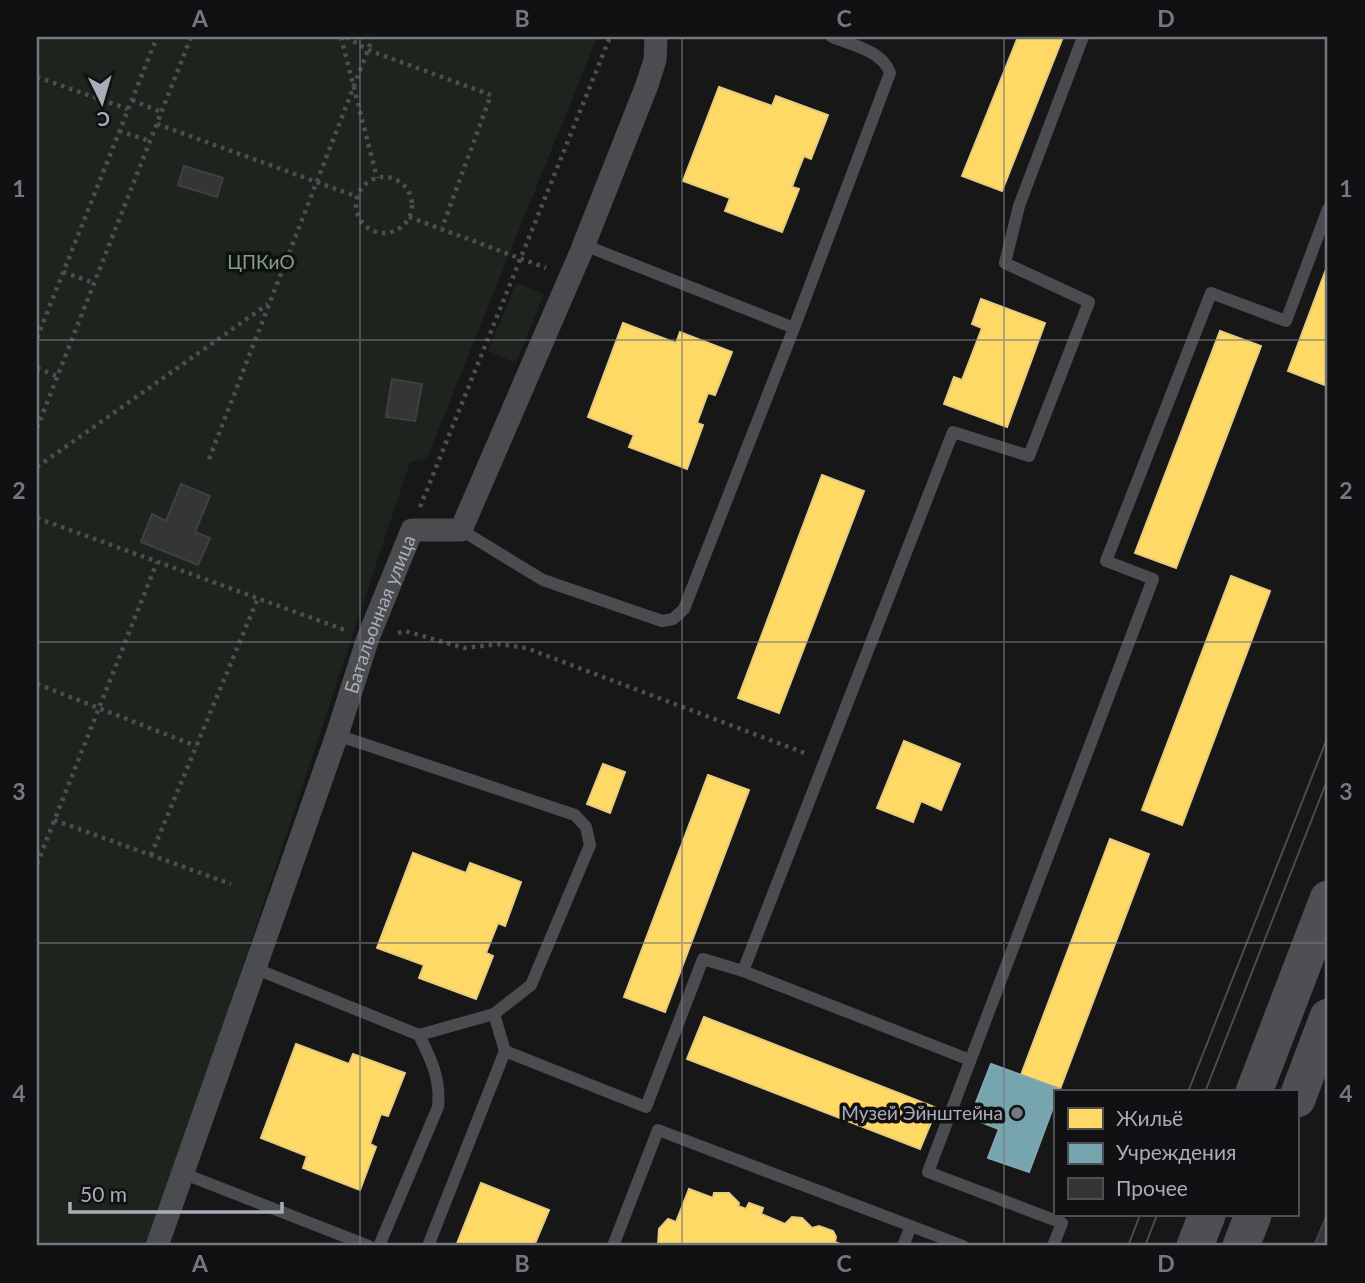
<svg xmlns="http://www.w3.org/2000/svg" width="1365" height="1283" viewBox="0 0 1365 1283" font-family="Lato,sans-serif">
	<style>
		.green { fill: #1d241e }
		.homes { fill: #ffd966; stroke: #e5cc7f; stroke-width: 2 }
		.public { fill: #76a5af; stroke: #85a7b2; stroke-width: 2 }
		.building { fill: #353536; stroke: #3f4043; stroke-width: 2 }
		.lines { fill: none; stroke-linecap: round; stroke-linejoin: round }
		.path { stroke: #4d4e52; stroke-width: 4.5; stroke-dasharray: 3.5 5; stroke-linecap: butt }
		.lane { stroke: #4b4c50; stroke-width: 12 }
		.street { stroke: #4b4c50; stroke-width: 23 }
		.primary { stroke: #4d4f52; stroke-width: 37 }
		.tram { stroke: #4b4c4f; stroke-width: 2 }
		.grid { fill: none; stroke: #757880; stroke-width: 2; stroke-opacity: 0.55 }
		.poi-dot { fill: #757880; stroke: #111113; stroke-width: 2.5 }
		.labels { text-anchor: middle; stroke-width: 7; stroke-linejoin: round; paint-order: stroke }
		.park-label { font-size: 19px; fill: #7fa381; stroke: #111113 }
		.street-label { font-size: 19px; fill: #a8adb8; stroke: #111113 }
		.poi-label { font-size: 19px; fill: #a8adb8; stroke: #111113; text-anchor: end }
		.neatline { fill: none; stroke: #757880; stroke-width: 2.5 }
		.grid-label { font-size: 23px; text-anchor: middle; font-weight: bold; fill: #757880 }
	</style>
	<rect width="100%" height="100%" fill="#171717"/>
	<g class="green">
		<path d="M37 37H597L427 458 410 462 150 1246H37Z"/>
		<path d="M516 283 544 294 516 363 488 351Z"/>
	</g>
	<g class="homes">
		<path d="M1018 37H1063L1002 191 962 176Z"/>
		<path d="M719 87 772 106 776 96 828 115 811 159 804 156 798 171 792 187 799 189 782 232 725 211 730 198 683 181Z"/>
		<path d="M1328 264V383L1327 386 1288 371Z"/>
		<path d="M981 299 1045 323 1007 427 944 404 954 377 962 380 982 328 972 324Z"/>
		<path d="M623 323 676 343 680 332 732 352 715 395 708 393 697 423 703 425 687 469 629 447 634 435 588 417Z"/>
		<path d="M1220 331 1261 346 1176 568 1135 553Z"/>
		<path d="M822 475 864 491 779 713 738 698Z"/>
		<path d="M1231 576 1270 591 1182 825 1142 810Z"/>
		<path d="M904 741 960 764 941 810 921 801 913 822 877 808Z"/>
		<path d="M603 764 625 772 610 813 587 804Z"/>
		<path d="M708 775 749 790 665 1012 624 997Z"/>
		<path d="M1110 839 1149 854 1060 1089 1021 1075Z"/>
		<path d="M413 853 466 873 470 863 521 882 505 926 498 923 486 953 493 956 476 999 419 978 424 965 377 948Z"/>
		<path d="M704 1017 937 1108 920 1149 687 1059Z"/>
		<path d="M296 1044 349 1064 353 1054 405 1073 388 1116 381 1114 370 1144 376 1147 360 1190 303 1168 307 1156 261 1138Z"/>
		<path d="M481 1183 549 1210 534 1246H456Z"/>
		<path d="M689 1189 713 1198 714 1193H729L739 1203 738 1206 746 1209 749 1203 763 1208 761 1214 785 1224 792 1217 802 1218 812 1228 819 1226 833 1231 836 1237 835 1242 845 1246 658 1245 659 1229 668 1219 676 1222Z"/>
	</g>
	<path class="public" d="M991 1064 1060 1089 1055 1092V1102L1029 1172 988 1158 999 1129 970 1118Z"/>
	<g class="building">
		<path d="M184 166 223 178 217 197 178 185Z"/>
		<path d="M392 379 422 384 415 421 386 417Z"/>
		<path d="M181 484 210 496 195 532 210 538 198 565 141 542 152 514 166 521Z"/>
		<path d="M1328 1212V1246H1314Z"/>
	</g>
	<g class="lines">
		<g class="path">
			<path d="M341 37 377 178"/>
			<path d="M346 37 368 50 491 95 442 228"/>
			<path d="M37 77 128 109"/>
			<path d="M132 100 161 112"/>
			<path d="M157 124 358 197"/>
			<path d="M119 131 150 141"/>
			<circle cx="384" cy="205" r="28"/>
			<path d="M409 217 546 268"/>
			<path d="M63 272 94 283"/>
			<path d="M37 338 157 37"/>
			<path d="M37 368 57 376"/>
			<path d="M37 428 191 37"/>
			<path d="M209 459 373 37"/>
			<path d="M37 467 268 304"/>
			<path d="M420 507 610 37"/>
			<path d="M37 518 345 630"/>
			<path d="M398 633 405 631 464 648 499 644 526 648 807 754"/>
			<path d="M37 684 196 746"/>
			<path d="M54 820 231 884"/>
			<path d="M151 855 258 598"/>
			<path d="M37 864 157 562"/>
		</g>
		<g class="lane">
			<path d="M584 245 794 328"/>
			<path d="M461 530 543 580 662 621 673 619 684 609 794 328 890 73C883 51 852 45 832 37"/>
			<path d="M337 735 575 815 586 827 590 845 531 985 494 1014 419 1035"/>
			<path d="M254 968 419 1035C431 1059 441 1079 438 1107L379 1246"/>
			<path d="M505 1051 646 1107 703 959 743 971"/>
			<path d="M970 1060 743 971 953 432 1029 456 1089 302 1005 263 1019 206 1083 37"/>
			<path d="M182 1173 369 1246"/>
			<path d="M428 1246 505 1051 494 1014"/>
			<path d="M613 1246 658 1130 911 1226"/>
			<path d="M903 1246 911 1226 963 1246"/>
			<path d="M1053 1246 1062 1223 928 1172 1153 579 1106 561 1211 293 1286 321 1328 209"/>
		</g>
		<path class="street" id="s1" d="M157 1246 337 735 368 638 412 530H461L581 252 647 85 655 60 656 37"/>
		<g class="primary">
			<path d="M1254 1092 1328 899"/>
			<path d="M1297 1099 1328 1017"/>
			<path d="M1195 1246 1207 1215"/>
			<path d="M1241 1246 1253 1215"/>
		</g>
		<g class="tram">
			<path d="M1188 1092 1328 736"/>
			<path d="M1205 1092 1328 778"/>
			<path d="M1128 1246 1140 1215"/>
			<path d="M1145 1246 1157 1215"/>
		</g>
	</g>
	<path class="grid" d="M360 37V1246M682 37V1246M1004 37V1246M37 340H1328M37 642H1328M37 943H1328"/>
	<circle class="poi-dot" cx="1017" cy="1113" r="7"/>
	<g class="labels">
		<g class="park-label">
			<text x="261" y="269">ЦПКиО</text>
		</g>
		<g class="street-label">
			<text dy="7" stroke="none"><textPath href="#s1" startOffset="670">Батальонная улица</textPath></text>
		</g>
		<g class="poi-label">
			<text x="1003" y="1120">Музей Эйнштейна</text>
		</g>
	</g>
	<rect width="1365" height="1283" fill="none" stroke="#111113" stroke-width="77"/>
	<rect x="1054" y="1090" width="245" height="126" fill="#111113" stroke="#4d4f55" stroke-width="2"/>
	<rect x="1068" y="1108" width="35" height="21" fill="#ffd966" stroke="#4d4f55" stroke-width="2"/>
	<text x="1116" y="1126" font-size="21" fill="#a8adb8">Жильё</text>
	<rect x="1068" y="1143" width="35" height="21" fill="#76a5af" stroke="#4d4f55" stroke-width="2"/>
	<text x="1116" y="1160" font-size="21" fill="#a8adb8">Учреждения</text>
	<rect x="1068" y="1178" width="35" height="21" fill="#353536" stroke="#4d4f55" stroke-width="2"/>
	<text x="1116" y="1196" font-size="21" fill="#a8adb8">Прочее</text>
	<g transform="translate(102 102) rotate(175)" stroke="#111113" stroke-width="5" paint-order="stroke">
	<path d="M0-5L12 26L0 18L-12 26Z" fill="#a8adb8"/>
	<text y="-10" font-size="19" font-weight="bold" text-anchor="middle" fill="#a8adb8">С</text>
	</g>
	<path d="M70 1202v10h212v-10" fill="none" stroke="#a8adb8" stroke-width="3.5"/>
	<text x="80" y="1202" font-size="21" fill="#a8adb8" stroke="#111113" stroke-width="5" paint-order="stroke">50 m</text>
	<rect x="38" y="38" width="1288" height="1206" class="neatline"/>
	<g class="grid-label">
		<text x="200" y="27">A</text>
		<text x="522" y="27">B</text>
		<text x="844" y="27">C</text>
		<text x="1166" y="27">D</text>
		<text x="19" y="197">1</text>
		<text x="1346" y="197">1</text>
		<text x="19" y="499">2</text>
		<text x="1346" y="499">2</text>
		<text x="19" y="800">3</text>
		<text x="1346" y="800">3</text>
		<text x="19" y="1102">4</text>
		<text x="1346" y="1102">4</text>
		<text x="200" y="1272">A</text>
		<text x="522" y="1272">B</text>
		<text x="844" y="1272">C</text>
		<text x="1166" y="1272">D</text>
	</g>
</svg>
